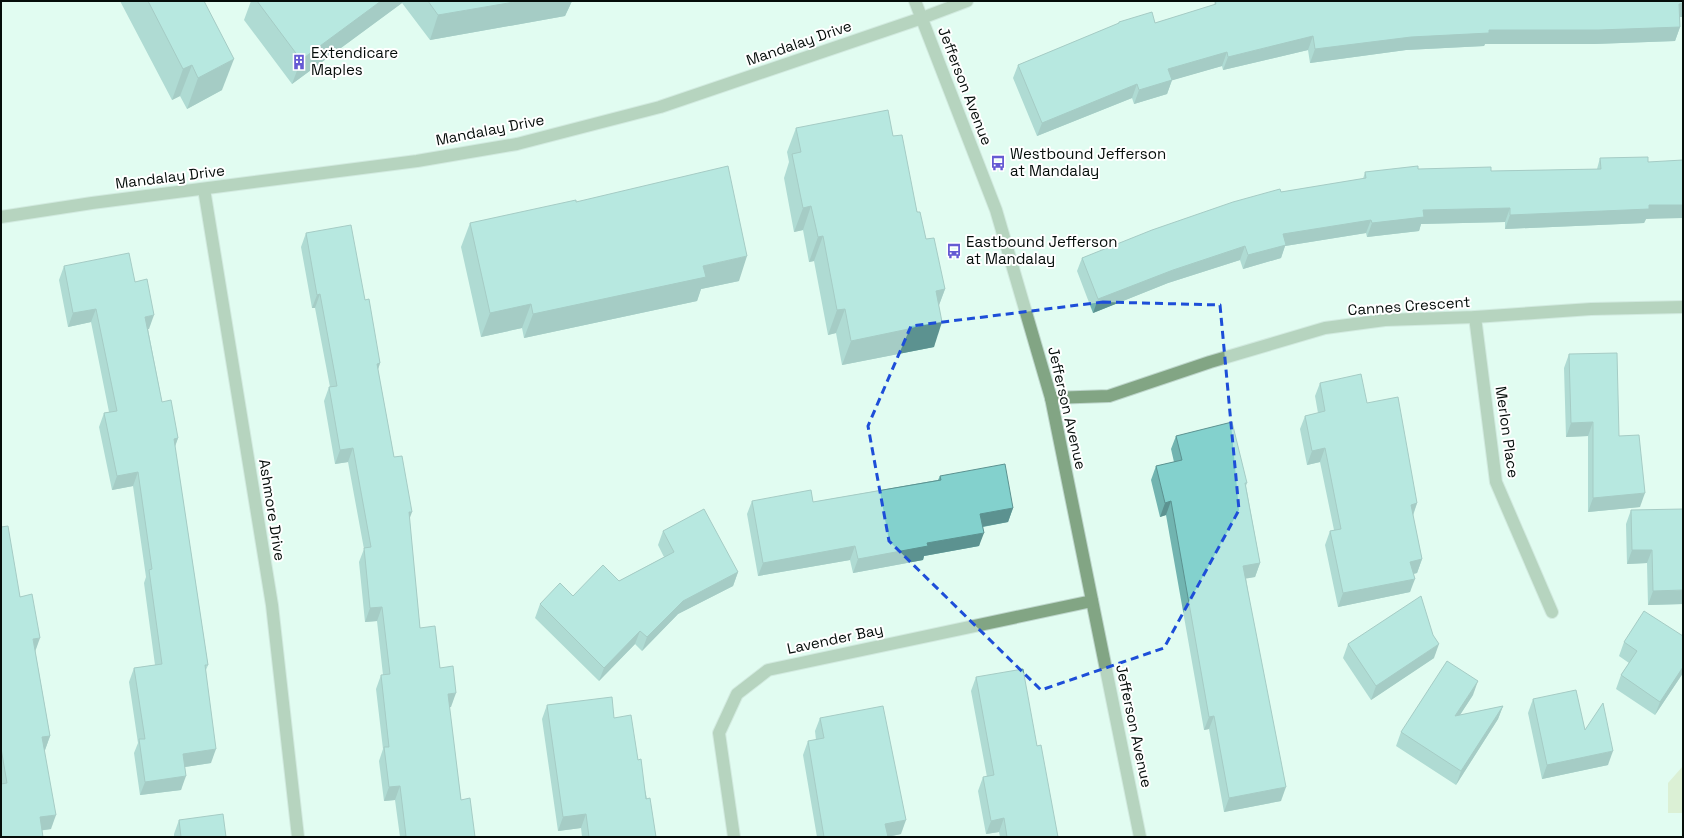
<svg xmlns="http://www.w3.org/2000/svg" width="1684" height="838" viewBox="0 0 1684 838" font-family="'Space Grotesk',sans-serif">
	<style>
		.green { fill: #d2e3b3 }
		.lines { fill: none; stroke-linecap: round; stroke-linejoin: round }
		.minor-casing { stroke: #bed6cc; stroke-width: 14 }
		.minor { stroke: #82a584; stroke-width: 12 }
		.wall { fill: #71b4b0 }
		.shaded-wall { fill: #5c9290 }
		.building { fill: #83d1cd; stroke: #5c9290 }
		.marked { fill: none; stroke: #1d4ed8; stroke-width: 3; stroke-dasharray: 8 5; stroke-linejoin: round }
		.labels { text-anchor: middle; stroke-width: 4; stroke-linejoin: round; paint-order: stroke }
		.street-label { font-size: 15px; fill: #050d0a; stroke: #fff }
		.poi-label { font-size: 15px; fill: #050d0a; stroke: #fff; text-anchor: start }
	</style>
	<rect width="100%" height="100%" fill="#e1fcf1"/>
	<path class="green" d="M1683 766V813H1668V783Z"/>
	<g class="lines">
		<g class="minor-casing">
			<g id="minor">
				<path d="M915 1 996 210 1051 398 1140 837"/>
				<path d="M204 189 272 605 298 837"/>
				<path d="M1 217 92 203 417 161 517 144 660 107 922 18 967 1"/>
				<path d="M1475 317 1496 482 1552 612"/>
				<path d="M1051 398 1109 396 1210 362 1325 328 1385 320 1475 317 1591 309 1683 307"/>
				<path d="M734 837 719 733 737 694 768 670 1092 601"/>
			</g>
		</g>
		<use href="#minor" class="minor"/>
	</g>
	<g class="wall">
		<path d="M120 1H204L222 90 187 109 180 96 172 100Z"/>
		<path d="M251 1H572L565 16 430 40 402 3 292 84 244 20Z"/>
		<path d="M1215 2 1680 17V27L1675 41 1594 44H1485L1484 46 1406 50 1310 63 1308 50 1223 70 1222 66 1172 80 1167 94 1134 104 1132 98 1037 136 1013 78 1018 65 1118 24 1119 22 1155 23 1214 5Z"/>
		<path d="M796 128 893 136 926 239 945 289 939 305 934 347 842 365 836 333 828 335 814 261 809 262 803 230 794 232 784 178 789 162 787 152Z"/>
		<path d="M1600 158 1646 219 1644 223 1505 229V222L1421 224 1419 231 1367 237 1366 233 1285 246 1281 258 1243 269 1240 260 1168 283 1093 313 1077 271 1082 258 1281 192 1363 179 1365 172 1418 169 1491 171 1597 169Z"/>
		<path d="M576 202 739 281 701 289 697 301 524 338 522 328 481 337 461 247 470 223Z"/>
		<path d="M306 233 365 300 380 363 378 370 394 457 409 518 420 628 440 668 451 707H449L461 800 475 837H400L395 800 384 801 379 761 383 749 376 689 381 675H383L377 621 365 622 359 562 364 549 348 462 335 464 324 401 329 387H330L315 308H312L301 247Z"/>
		<path d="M64 266 135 282 149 329H148L162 402 178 438 175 447 208 665 206 670 211 763 185 767 181 790 140 795 134 753 138 743 129 682 134 668 155 665 144 583 146 577 133 486 112 490 99 427 104 413 109 412 91 322 68 327 59 280Z"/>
		<path d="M1569 354 1619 436 1640 507 1588 512V436L1566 437 1564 368Z"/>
		<path d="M1320 383 1367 403 1417 503 1413 516 1422 559 1417 573 1414 574 1410 592 1338 607 1325 545 1330 531 1334 530 1320 462 1307 465 1300 429 1305 416 1318 413 1315 396Z"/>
		<path d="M1176 436 1247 483 1246 486 1260 563 1255 577 1246 578 1281 801 1224 812 1209 729 1204 730 1166 515 1160 517 1151 480 1156 466 1174 462 1171 449Z"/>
		<path d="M940 476 1013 508 1008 522 983 527 979 546 924 556 923 560 853 573 850 560 758 576 747 514 752 501 813 502 938 480Z"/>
		<path d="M1631 510 1683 604 1648 605 1647 563 1627 564 1626 524Z"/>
		<path d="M1 527 35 650 50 736 45 750H44L51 829 1 837Z"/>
		<path d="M663 531 738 572 733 586 678 614 642 651 635 644 599 681 535 618 540 604 573 596 619 581 664 557 658 545Z"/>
		<path d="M1683 636V673L1655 715 1616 689 1621 675 1629 663 1619 656 1624 642Z"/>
		<path d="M1348 644 1434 658 1371 700 1343 658Z"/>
		<path d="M976 677 1037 746 1058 837H1000L999 832 986 834 978 791 983 777H987L971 691Z"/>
		<path d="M1473 695 1460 715 1503 706 1498 719 1456 785 1396 746 1401 732Z"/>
		<path d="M1533 699 1585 730 1608 765 1542 779 1528 713Z"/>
		<path d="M547 705 614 718 638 760 656 837H582L581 828 558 831 542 719Z"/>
		<path d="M820 718 901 834 888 837H817L803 755 808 741 816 740 815 731Z"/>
		<path d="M179 820 226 837H174V834Z"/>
	</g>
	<g class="shaded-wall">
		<path d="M381 1H403L402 3 292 84 301 60Z"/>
		<path d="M520 1H572L565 16 430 40 438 15Z"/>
		<path d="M1683 3V17H1674L1679 4Z"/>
		<path d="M1680 27 1675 41 1594 44H1485L1484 46 1406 50 1310 63 1315 49 1411 37 1489 30Z"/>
		<path d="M1313 36 1308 50 1223 70 1228 57Z"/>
		<path d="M1227 52 1222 66 1163 83 1168 69Z"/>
		<path d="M234 59 222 90 187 109 198 78Z"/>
		<path d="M192 65 180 96 172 100 183 69Z"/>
		<path d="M1172 80 1167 94 1134 104 1139 90Z"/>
		<path d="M1137 84 1132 98 1037 136 1042 123Z"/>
		<path d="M1649 205H1683V218L1646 219 1644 223 1505 229 1510 215Z"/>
		<path d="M811 206 803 230 794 232 803 208Z"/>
		<path d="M1510 208 1505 222 1421 224 1419 231 1367 237 1372 223 1423 210Z"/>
		<path d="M1371 220 1366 233 1285 246 1281 258 1243 269 1248 255 1283 234Z"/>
		<path d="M823 236 814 261 809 262 818 237Z"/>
		<path d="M1245 246 1240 260 1168 283 1093 313 1098 299 1173 270Z"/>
		<path d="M747 256 739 281 701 289 697 301 524 338 533 314 703 266Z"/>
		<path d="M945 289 936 313V291Z"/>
		<path d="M320 294 315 308H312L317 295Z"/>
		<path d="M531 304 522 328 481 337 490 313Z"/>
		<path d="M96 309 91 322 68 327 73 313Z"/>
		<path d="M845 309 836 333 828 335 837 310Z"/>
		<path d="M154 315 149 329 140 331 145 317Z"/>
		<path d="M942 322 934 347 842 365 851 341Z"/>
		<path d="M380 363 375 377 377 364Z"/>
		<path d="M1593 422 1588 436 1566 437 1571 423Z"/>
		<path d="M178 438 173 451 174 439Z"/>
		<path d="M353 448 348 462 335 464 340 450Z"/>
		<path d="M1325 448 1320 462 1307 465 1312 451Z"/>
		<path d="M138 472 133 486 112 490 117 476Z"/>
		<path d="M1645 493 1640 507 1588 512 1593 498Z"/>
		<path d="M1171 501 1166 515 1160 517 1165 503Z"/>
		<path d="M1417 503 1412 517 1411 505Z"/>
		<path d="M1013 508 1008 522 975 528 980 514Z"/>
		<path d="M409 512H412L407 526Z"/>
		<path d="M984 533 979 546 924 556 923 560 853 573 858 559 927 543Z"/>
		<path d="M855 546 850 560 758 576 763 563Z"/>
		<path d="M1632 550H1652L1647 563 1627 564Z"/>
		<path d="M1422 559 1417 573 1405 575 1410 562Z"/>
		<path d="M1260 563 1255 577 1238 580 1243 566Z"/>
		<path d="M738 572 733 586 678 614 642 651 647 637 683 601Z"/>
		<path d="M1415 579 1410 592 1338 607 1343 593Z"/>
		<path d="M1683 590V604L1648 605 1653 591Z"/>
		<path d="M382 607 377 621 365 622 370 608Z"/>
		<path d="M640 631 635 644 599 681 604 668Z"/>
		<path d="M40 638 35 652 33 639Z"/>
		<path d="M1439 644 1434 658 1371 700 1376 686Z"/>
		<path d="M1683 667V673L1655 715 1660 702Z"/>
		<path d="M1478 681 1473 695 1450 730 1455 716Z"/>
		<path d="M456 693 451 707 443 708 448 694Z"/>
		<path d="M1503 706 1498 719 1456 785 1461 771Z"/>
		<path d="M1214 716 1209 729 1204 730 1209 717Z"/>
		<path d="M50 736 45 750 37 751 42 737Z"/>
		<path d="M216 749 211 763 178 768 183 754Z"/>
		<path d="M1613 751 1608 765 1542 779 1547 765Z"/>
		<path d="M186 776 181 790 140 795 145 782Z"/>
		<path d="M400 786 395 800 384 801 389 787Z"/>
		<path d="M1286 787 1281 801 1224 812 1229 798Z"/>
		<path d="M586 814 581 828 558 831 563 817Z"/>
		<path d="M56 815 51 829 35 831 40 817Z"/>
		<path d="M1004 818 999 832 986 834 991 821Z"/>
		<path d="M906 820 901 834 886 837 885 824Z"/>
	</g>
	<g class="building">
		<path d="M148 1H204L234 59 198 78 192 65 183 69Z"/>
		<path d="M257 1H381L301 60Z"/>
		<path d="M428 1H520L438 15Z"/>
		<path d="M1220 1H1683V3L1679 4 1680 27 1599 30H1489V33L1411 37 1315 49 1313 36 1228 57 1227 52 1168 69 1172 80 1139 90 1137 84 1042 123 1018 65 1119 23V22L1152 12 1155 23 1216 4 1215 2Z"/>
		<path d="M888 110 893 136 902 135 917 212H920L926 239 934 238 945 289 936 291 942 322 851 341 845 309 837 310 823 236 818 237 811 206 803 208 792 154 801 152 796 128Z"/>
		<path d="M1648 157V162L1683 160V205H1649V209L1510 215V208L1423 210 1424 217 1372 223 1371 220 1283 234 1286 245 1248 255 1245 246 1173 270 1098 299 1082 258 1152 230 1233 202 1280 189 1281 192 1366 178 1365 172 1418 166V169L1491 167V171L1601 169 1600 158Z"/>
		<path d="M728 166 747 256 703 266 706 277 533 314 531 304 490 313 470 223 576 200V202Z"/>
		<path d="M351 225 365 300 369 299 380 363 377 364 394 457 402 456 412 512H409L420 628 435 626 440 668 453 666 456 693 448 694 461 800 470 798 475 837H399L406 836 400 786 389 787 384 747H389L381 675 390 674 382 607 370 608 364 548 371 547 353 448 340 450 329 387 337 386 320 294 317 295 306 233Z"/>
		<path d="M129 253 135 282 147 279 154 315 145 317 162 402 171 400 178 438 174 439 208 665H205L216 749 183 754 186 776 145 782 139 739H145L134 668 162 664 149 570 152 569 138 472 117 476 104 413 117 411 96 309 73 313 64 266Z"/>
		<path d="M1617 353 1619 436 1639 435 1645 493 1593 498V422L1571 423 1569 354Z"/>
		<path d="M1361 374 1367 403 1398 397 1417 503 1411 505 1422 559 1410 562 1415 579 1343 593 1330 531 1341 529 1325 448 1312 451 1305 416 1325 411 1320 383Z"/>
		<path d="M1232 422 1247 483H1245L1260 563 1243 566 1286 787 1229 798 1214 716 1209 717 1171 501 1165 503 1156 466 1182 460 1176 436Z"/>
		<path d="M1005 464 1013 508 980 514 984 533 927 543 928 546 858 559 855 546 763 563 752 501 811 490 813 502 941 480 940 476Z"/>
		<path d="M704 509 738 572 683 601 647 637 640 631 604 668 540 604 560 583 573 596 603 565 619 581 674 552 663 531Z"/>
		<path d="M1683 509V590L1653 591 1652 550H1632L1631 510Z"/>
		<path d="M8 526 20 597 32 594 40 638 33 639 50 736 42 737 56 815 40 817 43 837H1V784L7 783 1 748V527Z"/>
		<path d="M1421 596 1433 635 1439 644 1376 686 1348 644Z"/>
		<path d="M1644 611 1683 636V667L1660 702 1621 675 1637 651 1624 642Z"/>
		<path d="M1447 661 1478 681 1455 716 1503 706 1461 771 1401 732Z"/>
		<path d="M1023 669 1037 746 1041 745 1058 837H1007L1004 818 991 821 983 777 994 775 976 677Z"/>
		<path d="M1576 690 1585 730 1603 703 1613 751 1547 765 1533 699Z"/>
		<path d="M612 697 614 718 631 715 638 760 641 759 646 799 650 798 656 837H589L586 814 563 817 547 705Z"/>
		<path d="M883 706 906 820 885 824 888 837H824L808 741 824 738 820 718Z"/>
		<path d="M223 814 226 837H181L179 820Z"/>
	</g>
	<path d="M0 0H1684V838H0ZM1103 302 1220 305 1239 510 1164 648 1041 690 889 541 868 426 911 326Z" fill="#e1fcf1" fill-opacity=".55" fill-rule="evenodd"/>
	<path class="marked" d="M1103 302 1220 305 1239 510 1164 648 1041 690 889 541 868 426 911 326Z"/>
	<defs>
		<g id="building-bare" transform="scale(1.2)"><path d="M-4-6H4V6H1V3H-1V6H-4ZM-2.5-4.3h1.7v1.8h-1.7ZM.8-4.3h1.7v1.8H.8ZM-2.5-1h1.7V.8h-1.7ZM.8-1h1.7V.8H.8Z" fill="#655ad3" stroke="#fff" stroke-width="2.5" paint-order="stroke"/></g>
		<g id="bus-bare" transform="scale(1.2)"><path d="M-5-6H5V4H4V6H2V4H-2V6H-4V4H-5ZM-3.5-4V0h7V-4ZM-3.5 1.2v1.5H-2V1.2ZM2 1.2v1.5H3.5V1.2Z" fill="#655ad3" stroke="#fff" stroke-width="2.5" paint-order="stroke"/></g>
	</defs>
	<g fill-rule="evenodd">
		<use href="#building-bare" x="299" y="62"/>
		<use href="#bus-bare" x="998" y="163"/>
		<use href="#bus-bare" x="954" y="251"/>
	</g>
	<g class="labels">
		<g class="street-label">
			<text transform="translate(799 43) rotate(-19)" y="5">Mandalay Drive</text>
			<text transform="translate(965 86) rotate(69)" y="5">Jefferson Avenue</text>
			<text transform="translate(490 130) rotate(-11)" y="5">Mandalay Drive</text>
			<text transform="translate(170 177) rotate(-7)" y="5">Mandalay Drive</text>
			<text transform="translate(1409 306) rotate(-4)" y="5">Cannes Crescent</text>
			<text transform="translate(1067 408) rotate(77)" y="5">Jefferson Avenue</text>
			<text transform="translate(1507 432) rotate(82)" y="5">Merlon Place</text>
			<text transform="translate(272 510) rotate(81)" y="5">Ashmore Drive</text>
			<text transform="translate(835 639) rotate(-12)" y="5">Lavender Bay</text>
			<text transform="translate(1134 726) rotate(78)" y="5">Jefferson Avenue</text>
		</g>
		<g class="poi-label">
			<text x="311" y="58">Extendicare<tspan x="311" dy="17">Maples</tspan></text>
			<text x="1010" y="159">Westbound Jefferson<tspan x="1010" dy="17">at Mandalay</tspan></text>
			<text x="966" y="247">Eastbound Jefferson<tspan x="966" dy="17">at Mandalay</tspan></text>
		</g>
	</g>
	<rect width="1684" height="838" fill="none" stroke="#050d0a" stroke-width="4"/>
</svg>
